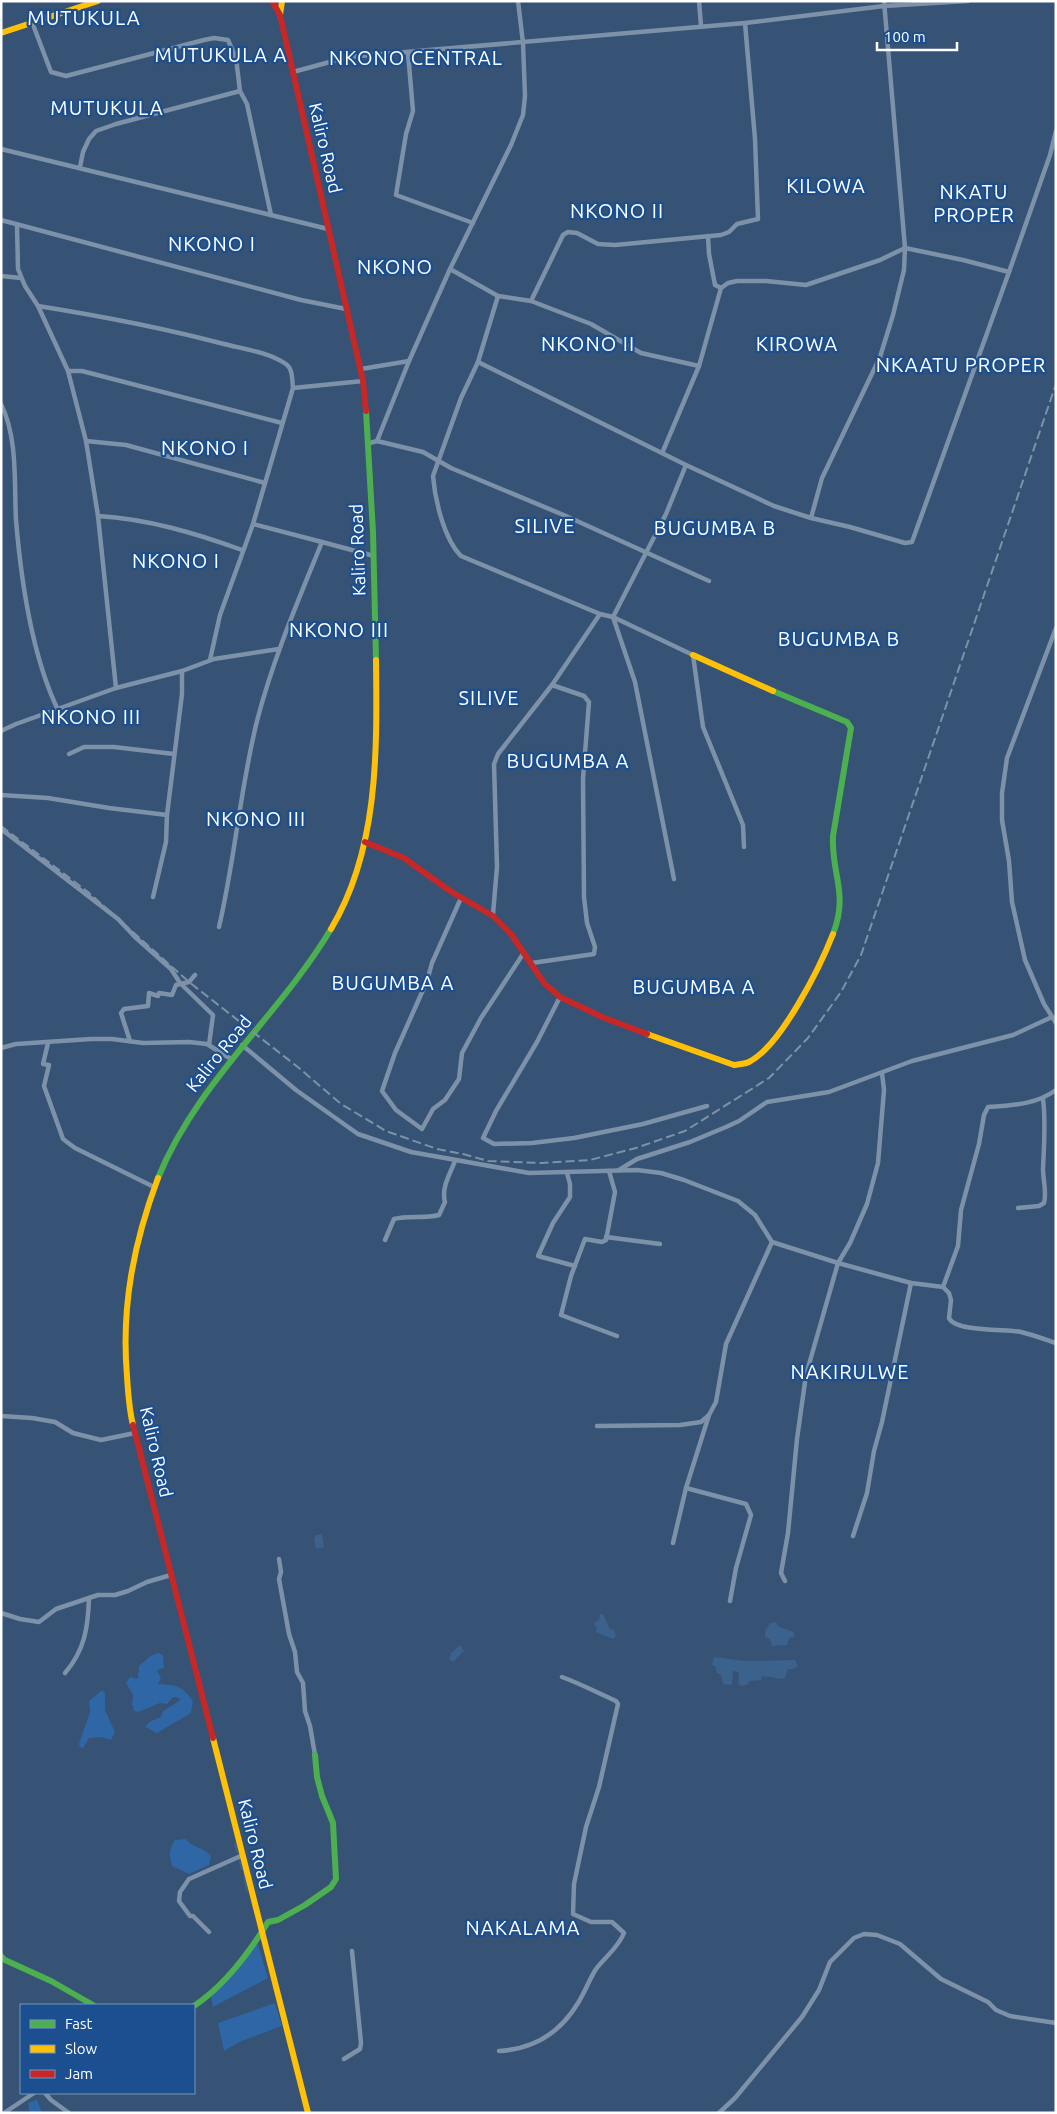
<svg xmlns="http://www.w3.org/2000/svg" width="1057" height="2114" viewBox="0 0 1057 2114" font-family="Ubuntu,sans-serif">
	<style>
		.green { fill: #2f66a5 }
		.water { fill: #3b618d }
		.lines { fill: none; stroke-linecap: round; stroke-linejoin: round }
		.stream { stroke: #3b618d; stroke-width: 2 }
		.street { stroke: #7d92a8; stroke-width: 4.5 }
		.fast { stroke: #4caf50; stroke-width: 6 }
		.slow { stroke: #ffc107; stroke-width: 6 }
		.jam { stroke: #c62828; stroke-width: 6 }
		.rail { stroke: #7e92a7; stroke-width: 2; stroke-dasharray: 9 4; stroke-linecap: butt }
		.labels { text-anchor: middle; stroke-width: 4.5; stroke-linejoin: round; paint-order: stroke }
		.street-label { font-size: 18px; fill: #fff; stroke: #1b4f8f }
		.quarter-label { font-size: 20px; letter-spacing: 1px; fill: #fff; stroke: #1b4f8f }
	</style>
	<rect width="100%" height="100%" fill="#365274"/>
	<g class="green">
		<path d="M158 1653 163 1655 164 1668 157 1670 161 1678 158 1684C177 1686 181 1684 193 1701L191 1713 157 1733 145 1727 149 1722 161 1717 163 1711 179 1701 180 1698 173 1697 167 1704 160 1703 138 1712 134 1711 132 1704 133 1695 126 1683 130 1677 138 1679 139 1666 150 1656Z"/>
		<path d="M102 1690 105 1693V1710L115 1732 111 1740 102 1737 89 1738 83 1748 80 1747 79 1744 90 1712 89 1701Z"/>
		<path d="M186 1839C194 1849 202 1846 211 1856L209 1865 189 1874 172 1866C169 1855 169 1849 175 1840Z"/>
		<path d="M257 1941 268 1978 213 2007 210 1993Z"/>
		<path d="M275 2003 282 2026 239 2042 224 2051 218 2023Z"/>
		<path d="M37 2100 42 2113H30L28 2103Z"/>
	</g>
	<g class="water">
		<path d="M322 1534 324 1547 316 1549 314 1539 316 1535Z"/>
		<path d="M600 1614H603L610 1629 614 1630 616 1636 613 1639 596 1632 597 1627 594 1625 595 1622 599 1620Z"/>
		<path d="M776 1622 779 1627 794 1632V1637L789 1638 787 1645 772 1646 770 1639 765 1637V1631L770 1623Z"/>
		<path d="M460 1645 464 1651 453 1662 449 1659 451 1653Z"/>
		<path d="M714 1657 745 1661 795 1660 798 1666 793 1669H788L785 1678 782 1679 762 1676 761 1680 750 1681 747 1685 742 1686 738 1684 739 1672 733 1671 732 1685 723 1684 721 1675 717 1673 715 1666 712 1665Z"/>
	</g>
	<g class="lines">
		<g class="stream">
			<path d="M235 1844 237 1852"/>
			<path d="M239 1858 242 1870"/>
			<path d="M244 1874 247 1891"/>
		</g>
		<g class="street">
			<path d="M699 1 701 26"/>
			<path d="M32 22 51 72 66 76 204 40 214 38 228 40 236 58 240 91"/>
			<path d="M408 53 413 111 406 134 396 195 473 223"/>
			<path d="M293 72 348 57 745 23 884 6 968 1"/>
			<path d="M1 149 328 229"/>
			<path d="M80 167 83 152 89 139 96 131 116 124 240 91 247 104 271 215"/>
			<path d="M1 220 301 300 346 309"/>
			<path d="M17 225 18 269 25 286 38 306 68 371 86 441 98 516 116 688"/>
			<path d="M708 236 709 254 715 285 721 288"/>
			<path d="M450 269 498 296 531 301 591 324 641 353 699 366"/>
			<path d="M1 276 21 278"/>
			<path d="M498 296 478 362 461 398 433 476C435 500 444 539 461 556L600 614 613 617 693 655 703 727 743 825 744 847"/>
			<path d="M531 301 563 235 568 232 577 233 598 244 615 245 721 235 729 232 737 224 758 219 755 139 745 23"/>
			<path d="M38 306C101 316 163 328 224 344 244 349 268 352 286 364 293 369 292 380 293 388L253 524 220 615 210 660"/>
			<path d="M478 362 686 465 666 514 613 617 635 682 674 879"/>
			<path d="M361 369 409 361"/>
			<path d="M68 371H82L282 423"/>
			<path d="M293 388 363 381"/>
			<path d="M1 404C18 438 14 483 16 520 21 580 32 656 58 710"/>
			<path d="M86 441 126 445 265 483"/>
			<path d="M377 441 409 361 450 269 511 145 523 115 525 96 523 43 518 1"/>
			<path d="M370 443 377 441 423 452 451 468 566 516 709 581"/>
			<path d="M663 451 699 366 721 288 728 283 737 281H766L806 285 880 260 905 248 963 260 1009 272"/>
			<path d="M686 465 774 506 811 518 850 527 905 543 912 542 1009 272 1050 155 1056 131"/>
			<path d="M98 516C148 519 195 533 242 550"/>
			<path d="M811 518 822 478 880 357 893 315 904 270 905 248 884 1"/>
			<path d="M253 524 322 542"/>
			<path d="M1056 628 1007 758 1002 793V820L1009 861 1012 902 1025 960 1044 1004 1056 1023"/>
			<path d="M1 731 16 724 116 688 182 671 214 659 279 649"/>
			<path d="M69 754 84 747H114L174 754"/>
			<path d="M1 795 48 798 109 808 167 815"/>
			<path d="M1 829 118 919 135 937 171 969 180 983 213 1015 209 1045"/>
			<path d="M153 897 166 842 167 815 182 694V671"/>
			<path d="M461 898 432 963 427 981 395 1053 382 1091 396 1110 422 1129 433 1109 445 1100 459 1079 462 1053 481 1018 523 954"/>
			<path d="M493 914 497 867 494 764 498 754 552 685 600 614"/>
			<path d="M219 927C235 859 240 789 257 721 273 659 298 601 322 542L374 556"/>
			<path d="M532 963 594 954 595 947 587 923 584 897 583 779 589 702 584 696 552 685"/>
			<path d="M560 997 537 1042 496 1111 483 1138 494 1144 532 1143 574 1138 643 1124 707 1106"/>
			<path d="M130 1041 121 1013 124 1009 148 1006 149 993 158 996 159 993 172 995 176 985 189 982 195 975"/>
			<path d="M48 1043 43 1064 49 1065 44 1086 63 1139 75 1148 154 1187"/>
			<path d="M242 1045 296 1090 358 1134 411 1152 529 1173 637 1170 661 1173 684 1180 738 1201 755 1215 772 1242 838 1263 911 1283 943 1287 949 1293 951 1300 949 1318C955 1332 1007 1329 1021 1332 1033 1335 1044 1339 1056 1343"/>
			<path d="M1 1048 16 1044 91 1039H112L143 1043 189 1042 207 1044 231 1059"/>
			<path d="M619 1170 637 1159 690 1142 726 1127 739 1121 767 1102 829 1092 912 1061 1013 1035 1052 1017"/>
			<path d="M609 1171 615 1192 606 1240 602 1242 585 1239 571 1276 561 1315 617 1336"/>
			<path d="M567 1173 570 1184V1197L553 1223 538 1256 575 1266"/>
			<path d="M1018 1208 1039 1206 1044 1203C1047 1192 1043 1180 1043 1169 1044 1145 1046 1122 1043 1099"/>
			<path d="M606 1237 660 1244"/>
			<path d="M385 1240 394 1219C409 1215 424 1219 439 1215L445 1202C441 1188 450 1174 455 1161"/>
			<path d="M943 1287 958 1246 961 1210 979 1144 984 1115 988 1107C1013 1105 1035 1105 1056 1090"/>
			<path d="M1 1416 32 1418 55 1422 73 1433 101 1440 135 1433"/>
			<path d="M597 1426 680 1425 701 1422 709 1415 716 1402 726 1344 772 1242"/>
			<path d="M686 1488 709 1415"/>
			<path d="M853 1536 867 1493 874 1451 882 1422 911 1283"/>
			<path d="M673 1543 686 1488 746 1504 751 1515 736 1568 730 1601"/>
			<path d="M279 1559 281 1572 279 1579 289 1634 295 1652 297 1672 303 1683 305 1711 310 1726 315 1755"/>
			<path d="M785 1581 781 1573 788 1533 797 1439 806 1375 838 1263 850 1243 867 1204 878 1163 884 1090 882 1073"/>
			<path d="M1 1613 20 1619 39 1622 56 1609 98 1595H115L128 1591 147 1582 171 1575"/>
			<path d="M65 1673C85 1650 88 1627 89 1598"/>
			<path d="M209 1932 193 1916H190L179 1901 180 1892 189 1879 243 1855"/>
			<path d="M499 2051C534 2049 560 2033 578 2003 585 1992 589 1980 596 1969 606 1956 618 1948 624 1933L612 1922H591L573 1914 574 1884 586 1827 599 1787 618 1704 616 1701C598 1693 581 1684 562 1677"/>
			<path d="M344 2059 360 2049 361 2043 352 1951"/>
			<path d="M45 2093 51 2100 69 2113"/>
			<path d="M4 2113 34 2093"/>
			<path d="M719 2113 735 2098 802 2017 819 1990 830 1962 854 1938 864 1934 877 1935 900 1944 941 1979 988 2002 996 2010 1010 2016 1056 2023"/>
		</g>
		<g class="fast">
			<path d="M366 411 373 532 376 660"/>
			<path d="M773 691 847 722 851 728 833 836C831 874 849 893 833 934"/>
			<path d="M158 1178C197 1082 279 1016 331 929"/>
			<path d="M1 1956 5 1960 51 1981 93 2005"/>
			<path d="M194 2006C224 1986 249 1953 268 1922L278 1920 305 1905 331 1887 336 1879 333 1823 322 1796 317 1777 315 1755"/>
		</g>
		<g class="slow">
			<path d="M280 15 282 1"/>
			<path d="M1 33 98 1"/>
			<path d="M693 655 773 691"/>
			<path d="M331 929C379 849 377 750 376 660"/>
			<path d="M647 1034 734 1065C739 1064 745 1064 749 1062 781 1046 820 967 833 934"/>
			<path d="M133 1425C129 1409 128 1392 127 1376 121 1306 134 1242 158 1178"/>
			<path d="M213 1738 308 2113"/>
		</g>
		<g class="jam">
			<path d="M272 1 280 15 363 381 366 411"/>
			<path d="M365 842 404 858 450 891 493 916 511 934 544 983 560 997 602 1017 647 1034"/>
			<path d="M133 1425 213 1738"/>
		</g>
		<path class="rail" d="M1 826 88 892 189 982 299 1068 341 1104 386 1131 437 1149 463 1154 488 1161 541 1163 590 1160 636 1148 685 1131 769 1078 808 1038 841 992 861 955 1056 384"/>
	</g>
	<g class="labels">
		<g class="street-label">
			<text transform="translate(325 148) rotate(77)" y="6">Kaliro Road</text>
			<text transform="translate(358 550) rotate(-92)" y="6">Kaliro Road</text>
			<text transform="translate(219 1054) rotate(-51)" y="6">Kaliro Road</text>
			<text transform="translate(156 1452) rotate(77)" y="6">Kaliro Road</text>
			<text transform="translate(255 1844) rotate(76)" y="6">Kaliro Road</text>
		</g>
		<g class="quarter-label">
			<text x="84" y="25">MUTUKULA</text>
			<text x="221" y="62">MUTUKULA A</text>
			<text x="416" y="65">NKONO CENTRAL</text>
			<text x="107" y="115">MUTUKULA</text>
			<text x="826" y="193">KILOWA</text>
			<text x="974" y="199">NKATU<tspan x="974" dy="23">PROPER</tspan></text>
			<text x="617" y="218">NKONO II</text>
			<text x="212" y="251">NKONO I</text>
			<text x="395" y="274">NKONO</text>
			<text x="588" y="351">NKONO II</text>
			<text x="797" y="351">KIROWA</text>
			<text x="961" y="372">NKAATU PROPER</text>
			<text x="205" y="455">NKONO I</text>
			<text x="545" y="533">SILIVE</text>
			<text x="715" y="535">BUGUMBA B</text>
			<text x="176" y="568">NKONO I</text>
			<text x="339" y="637">NKONO III</text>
			<text x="839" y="646">BUGUMBA B</text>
			<text x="489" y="705">SILIVE</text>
			<text x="91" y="724">NKONO III</text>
			<text x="568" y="768">BUGUMBA A</text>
			<text x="256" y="826">NKONO III</text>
			<text x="393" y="990">BUGUMBA A</text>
			<text x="694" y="994">BUGUMBA A</text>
			<text x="850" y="1379">NAKIRULWE</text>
			<text x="523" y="1935">NAKALAMA</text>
		</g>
	</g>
	<rect width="1057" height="2114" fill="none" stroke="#ffffff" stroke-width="5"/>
	<rect x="20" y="2004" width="175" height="90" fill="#1b4f8f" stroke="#7695bc"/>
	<rect x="30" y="2020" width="25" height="8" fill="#4caf50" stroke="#7695bc"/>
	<text x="65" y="2029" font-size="15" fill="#ffffff">Fast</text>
	<rect x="30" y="2045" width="25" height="8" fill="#ffc107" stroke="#7695bc"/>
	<text x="65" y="2054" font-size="15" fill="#ffffff">Slow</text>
	<rect x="30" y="2070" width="25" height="8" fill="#c62828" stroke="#7695bc"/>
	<text x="65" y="2079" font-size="15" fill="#ffffff">Jam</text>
	<path d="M877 42v8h80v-8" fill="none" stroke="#ffffff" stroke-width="2.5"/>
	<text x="884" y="42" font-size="15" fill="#ffffff" stroke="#1b4f8f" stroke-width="4" paint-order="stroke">100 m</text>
</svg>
